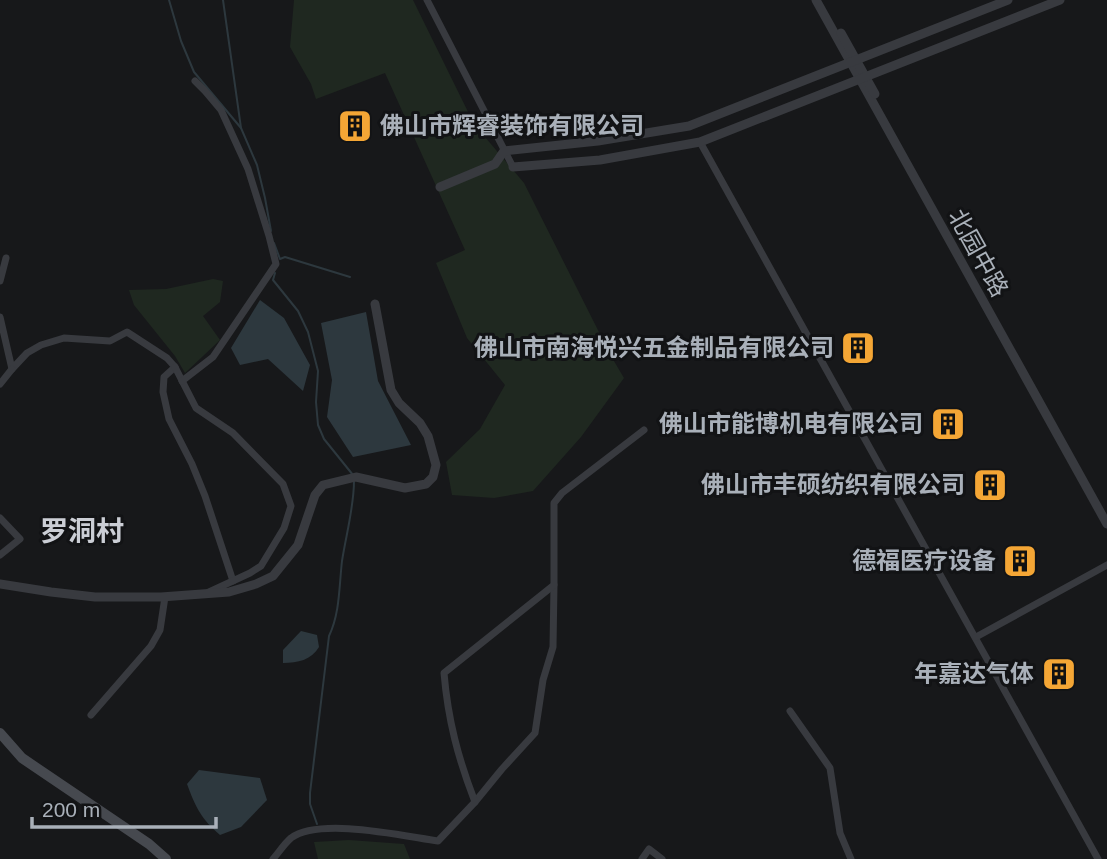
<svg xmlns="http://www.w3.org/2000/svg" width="1107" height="859" viewBox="0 0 1107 859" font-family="Helvetica,'Noto Sans SC',sans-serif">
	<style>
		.green { fill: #1f2820 }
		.water { fill: #2d383e }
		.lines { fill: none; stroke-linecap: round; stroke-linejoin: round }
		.stream { stroke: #2d383e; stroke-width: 2 }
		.minor { stroke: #383a3f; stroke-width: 7 }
		.tertiary { stroke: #383a3f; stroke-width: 9 }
		.secondary { stroke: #46494f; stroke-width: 10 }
		.labels { text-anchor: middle; stroke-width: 6; stroke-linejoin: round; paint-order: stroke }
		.poi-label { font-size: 24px; font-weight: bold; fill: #a9b0b9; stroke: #121315; text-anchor: end }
		.street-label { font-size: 24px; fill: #a9b0b9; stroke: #121315 }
		.quarter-label { font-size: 28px; font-weight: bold; fill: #cbced5; stroke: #121315 }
	</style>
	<rect width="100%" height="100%" fill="#17181a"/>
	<g class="green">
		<path d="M294 0H413L474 124 524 183 611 356 624 378 581 437 533 491 494 498 452 495 446 462 480 429 505 385 467 338 436 263 465 250 385 73 316 99 311 84 290 47Z"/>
		<path d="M213 279 223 281 220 302 203 316 220 340 185 373 175 356 134 305 129 290 166 289Z"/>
		<path d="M349 840 404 844 410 859H318L314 842Z"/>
	</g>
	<g class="water">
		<path d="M260 300 284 318 310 365 303 391 268 359 240 365 231 348Z"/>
		<path d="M366 312 378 381 411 445 353 457 327 417 332 380 321 323Z"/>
		<path d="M301 631 317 635 319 647C311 660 298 663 283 663V650Z"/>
		<path d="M199 770 260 778 267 800 241 827 220 835C201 819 195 806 187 784Z"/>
	</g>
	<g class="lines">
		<g class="stream">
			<path d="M169 0 181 41 194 72 241 128"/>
			<path d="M223 0 241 128 257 165 265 198 271 231"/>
			<path d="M274 243 280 259 285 257 350 277"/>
			<path d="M275 273 273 280 298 311 308 332 318 371 316 402 318 425 324 439 353 475"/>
			<path d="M317 824 310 804V793L329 636C340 613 339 587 342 561 346 535 354 507 354 481"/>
		</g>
		<g class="minor">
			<path d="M427 0 513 167"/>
			<path d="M700 142 1098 859"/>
			<path d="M0 281 6 258"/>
			<path d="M0 317 12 369 27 353 41 345 64 338 110 341 127 332 167 358 175 367 164 377 163 392 169 419 192 464 205 496 233 581"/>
			<path d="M175 367 196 408 233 433 283 484 291 506 284 528 261 566 250 573 209 592"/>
			<path d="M182 381 213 357 276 264 269 236 248 169 221 110 205 91 195 81"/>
			<path d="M0 384 12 369"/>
			<path d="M0 518 20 539 0 555"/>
			<path d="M976 637 1107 565"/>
			<path d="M790 711 830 768 840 833 851 859"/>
			<path d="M91 715 151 646 160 630 165 597"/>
			<path d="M475 802 502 769 535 733 543 680 553 647 554 585"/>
			<path d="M273 859C279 852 285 843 291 838 320 817 403 836 438 841L475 802C458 758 448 720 444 673L554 585V503L562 493 644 430"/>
			<path d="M642 859 649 849 662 859"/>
		</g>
		<g class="tertiary">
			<path d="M816 0 1107 524"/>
			<path d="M841 33 875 94"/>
			<path d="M513 167 600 160 700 142 1060 0"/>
			<path d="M440 187 495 164 504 151 598 141 689 126 1008 0"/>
			<path d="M0 584 51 592 95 597H161L229 592 256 584 273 576 298 545 315 495 323 485 356 477 405 488 426 484 433 477 436 465 428 436 420 423 399 403 391 390 375 304"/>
		</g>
		<path class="secondary" d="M0 733 22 758 149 844 166 859"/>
	</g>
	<defs>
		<g id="building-square" transform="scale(1.75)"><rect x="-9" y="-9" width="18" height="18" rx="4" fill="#f4a635" stroke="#121315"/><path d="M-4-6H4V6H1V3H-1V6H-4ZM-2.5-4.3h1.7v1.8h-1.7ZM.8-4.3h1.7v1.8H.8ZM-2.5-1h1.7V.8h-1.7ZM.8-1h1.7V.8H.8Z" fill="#111"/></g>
	</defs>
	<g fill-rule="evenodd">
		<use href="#building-square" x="355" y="126"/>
		<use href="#building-square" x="858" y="348"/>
		<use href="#building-square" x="948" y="424"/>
		<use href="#building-square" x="990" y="485"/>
		<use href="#building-square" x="1020" y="561"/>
		<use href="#building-square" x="1059" y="674"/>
	</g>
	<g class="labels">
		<g class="poi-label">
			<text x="380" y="134" text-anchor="start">佛山市辉睿装饰有限公司</text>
			<text x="834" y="356">佛山市南海悦兴五金制品有限公司</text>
			<text x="923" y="432">佛山市能博机电有限公司</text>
			<text x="965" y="493">佛山市丰硕纺织有限公司</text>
			<text x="996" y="569">德福医疗设备</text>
			<text x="1034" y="682">年嘉达气体</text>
		</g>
		<g class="street-label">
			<text transform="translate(978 253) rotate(61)" y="8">北园中路</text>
		</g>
		<g class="quarter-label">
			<text x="82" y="541">罗洞村</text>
		</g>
	</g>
	<path d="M32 817v10h184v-10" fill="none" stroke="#a9b0b9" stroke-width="3.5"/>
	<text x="42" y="817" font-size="21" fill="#a9b0b9" stroke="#121315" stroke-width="5" paint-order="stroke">200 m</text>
</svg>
